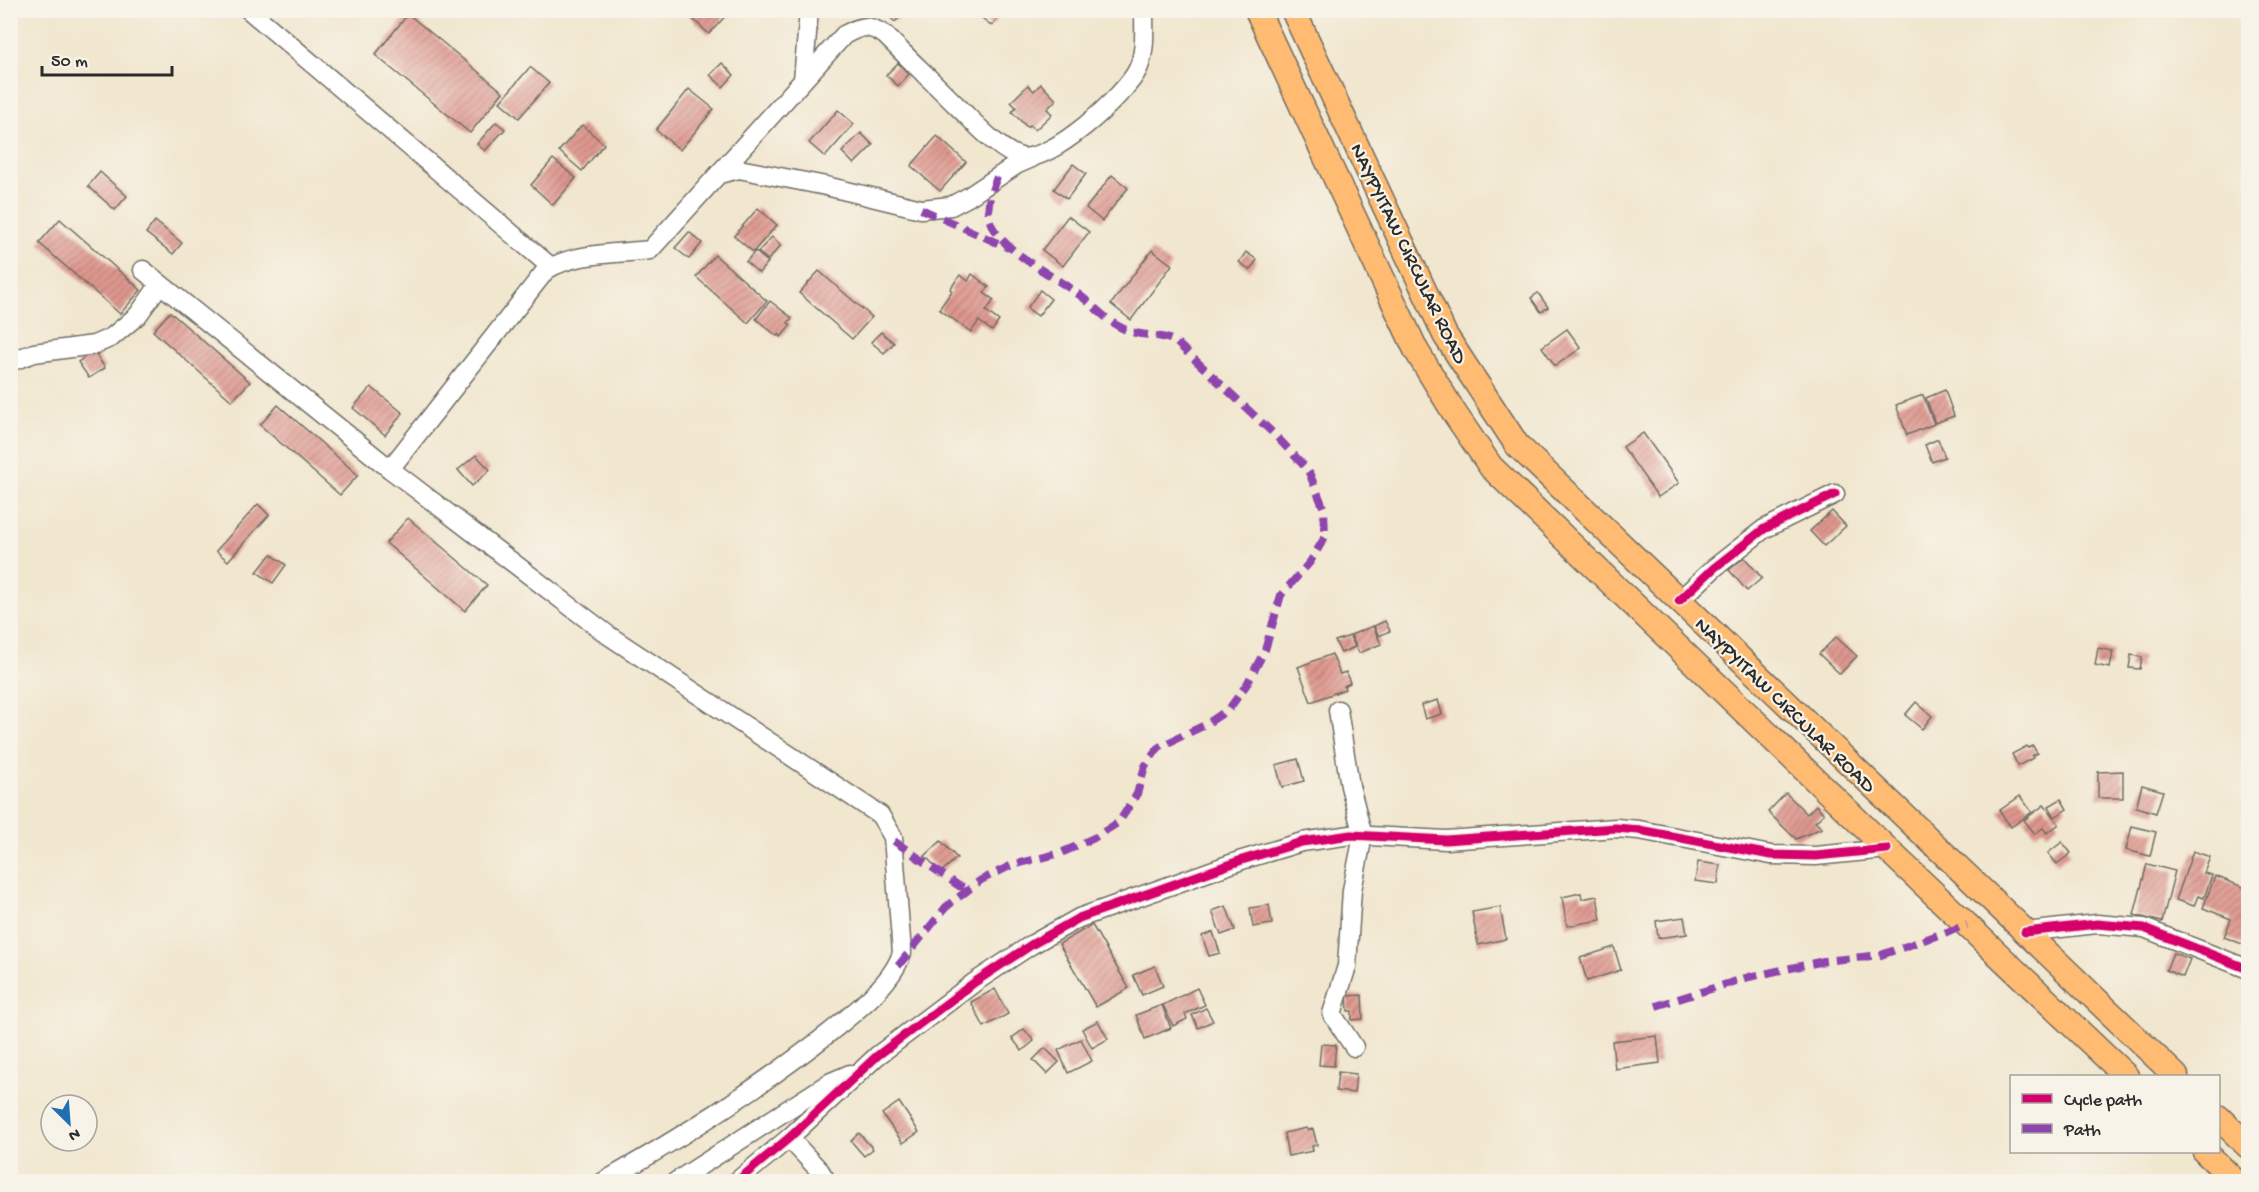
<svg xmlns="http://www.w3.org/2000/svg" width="2259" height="1192" viewBox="0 0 2259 1192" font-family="'Gochi Hand',sans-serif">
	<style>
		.building { fill: url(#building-hatch) }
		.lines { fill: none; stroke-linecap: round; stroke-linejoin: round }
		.minor-casing { stroke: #706c64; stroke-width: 21 }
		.major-casing { stroke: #706c64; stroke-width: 27 }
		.minor { stroke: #fff; stroke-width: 18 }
		.major { stroke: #ffbb71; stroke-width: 24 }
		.quiet { stroke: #8e44ad; stroke-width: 8; stroke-dasharray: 15 8; stroke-linecap: butt }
		.cycleway-casing { stroke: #f7f3e8; stroke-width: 13 }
		.cycleway { stroke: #d6006c; stroke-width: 9 }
		.labels { text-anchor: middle; stroke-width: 4.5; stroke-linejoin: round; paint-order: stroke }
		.street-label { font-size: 21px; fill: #2b2b2b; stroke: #f7f3e8 }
	</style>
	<defs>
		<pattern id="building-hatch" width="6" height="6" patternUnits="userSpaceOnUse" patternTransform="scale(1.5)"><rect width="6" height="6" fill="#df988f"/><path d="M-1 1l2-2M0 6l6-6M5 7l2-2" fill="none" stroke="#b57c75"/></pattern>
	</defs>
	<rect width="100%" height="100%" fill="#f7f3e8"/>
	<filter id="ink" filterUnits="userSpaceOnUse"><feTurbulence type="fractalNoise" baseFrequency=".0167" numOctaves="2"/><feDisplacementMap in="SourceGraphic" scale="12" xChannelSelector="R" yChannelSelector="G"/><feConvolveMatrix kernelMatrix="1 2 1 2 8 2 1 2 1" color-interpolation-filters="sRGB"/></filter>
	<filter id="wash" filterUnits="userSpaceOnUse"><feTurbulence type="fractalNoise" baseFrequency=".008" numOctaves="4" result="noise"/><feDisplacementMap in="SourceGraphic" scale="24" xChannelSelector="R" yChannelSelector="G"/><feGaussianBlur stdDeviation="1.35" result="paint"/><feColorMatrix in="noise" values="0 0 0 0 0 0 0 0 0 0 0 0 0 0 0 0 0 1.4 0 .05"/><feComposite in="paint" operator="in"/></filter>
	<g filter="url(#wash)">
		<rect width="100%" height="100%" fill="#f1e6ce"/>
		<g id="blocks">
			<g class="building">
				<path d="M683 10H731L709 34Z"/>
				<path d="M882 10H902L904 12 895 22Z"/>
				<path d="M972 10H996L1001 14 992 26Z"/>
				<path d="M408 14 503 92 470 133 375 55Z"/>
				<path d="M722 63 734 75 723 87 710 75Z"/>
				<path d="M898 63 909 74 898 86 886 75Z"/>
				<path d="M530 67 549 83 519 118 500 102Z"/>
				<path d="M1041 84 1056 100 1047 109 1052 114 1035 130 1030 125 1027 127 1012 112 1016 107 1011 102 1028 85 1034 91Z"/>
				<path d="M689 89 714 109 680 150 656 130Z"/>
				<path d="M838 110 854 124 825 157 809 143Z"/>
				<path d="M496 122 505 129 485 151 477 144Z"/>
				<path d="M582 125 604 144 582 171 559 151Z"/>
				<path d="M861 133 873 145 854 164 842 152Z"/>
				<path d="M937 136 966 162 940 191 911 166Z"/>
				<path d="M553 159 576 178 553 205 531 185Z"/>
				<path d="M1073 164 1086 174 1067 199 1054 189Z"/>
				<path d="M100 172 127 196 115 210 88 186Z"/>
				<path d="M1112 175 1128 188 1102 221 1086 208Z"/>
				<path d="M758 208 777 225 753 252 734 236Z"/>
				<path d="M1068 216 1089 232 1063 266 1042 250Z"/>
				<path d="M60 219 141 290 120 314 39 243Z"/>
				<path d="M155 221 182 243 173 254 146 233Z"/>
				<path d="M689 232 702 243 689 259 675 248Z"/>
				<path d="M772 237 781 245 768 260 758 252Z"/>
				<path d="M1152 250 1172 265 1131 320 1111 304Z"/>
				<path d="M755 251 768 262 759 273 746 262Z"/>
				<path d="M1246 252 1257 260 1250 270 1239 262Z"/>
				<path d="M715 255 767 301 748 323 696 277Z"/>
				<path d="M819 271 872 317 852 339 799 293Z"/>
				<path d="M972 274 989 287 984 293 994 300 986 311 999 321 992 331 979 321 971 332 939 309 952 291 950 289 960 275 968 281Z"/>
				<path d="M1040 290 1051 299 1038 316 1027 308Z"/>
				<path d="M1538 293 1548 307 1541 312 1531 298Z"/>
				<path d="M770 301 792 318 788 323 791 325 781 337 779 334 777 336 756 319Z"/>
				<path d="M170 312 250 382 232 401 153 331Z"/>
				<path d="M1567 329 1581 348 1555 366 1542 347Z"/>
				<path d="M881 332 894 343 884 353 871 342Z"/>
				<path d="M94 351 105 368 89 378 78 362Z"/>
				<path d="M371 387 403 413 385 435 353 408Z"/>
				<path d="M1945 390 1954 416 1935 423 1926 398Z"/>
				<path d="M1923 395 1934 424 1907 435 1896 405Z"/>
				<path d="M278 405 358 475 340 495 260 425Z"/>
				<path d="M1643 433 1679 483 1658 497 1623 447Z"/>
				<path d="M1938 439 1945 457 1932 462 1925 445Z"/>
				<path d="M476 455 490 470 472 486 458 470Z"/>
				<path d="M258 504 269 515 228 561 216 551Z"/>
				<path d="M1832 511 1846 526 1824 546 1810 531Z"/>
				<path d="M408 518 487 585 465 611 386 543Z"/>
				<path d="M271 554 286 565 273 583 257 572Z"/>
				<path d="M1744 557 1762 578 1747 591 1729 570Z"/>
				<path d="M1385 621 1390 631 1379 636 1374 626Z"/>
				<path d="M1373 626 1381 644 1359 653 1351 635Z"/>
				<path d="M1350 636 1355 647 1341 653 1335 641Z"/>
				<path d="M1836 637 1857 656 1840 674 1819 654Z"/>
				<path d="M2098 648 2113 651 2110 668 2095 665Z"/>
				<path d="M1332 654 1340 674 1346 672 1350 683 1344 686 1345 689 1311 702 1298 667Z"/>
				<path d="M2131 655 2142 657 2140 669 2129 668Z"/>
				<path d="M1438 700 1442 714 1425 719 1421 705Z"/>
				<path d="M1916 702 1932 716 1922 729 1905 715Z"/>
				<path d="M2027 746 2028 748 2033 746 2037 753 2032 756 2033 758 2018 766 2012 754Z"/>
				<path d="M1298 759 1304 781 1282 787 1276 765Z"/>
				<path d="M2123 771V798H2098V772Z"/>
				<path d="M2142 785 2163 791 2156 813 2136 807Z"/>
				<path d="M1786 793 1807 814 1816 805 1824 814 1815 822 1822 828 1796 839 1768 812Z"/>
				<path d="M2020 796 2032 812 2011 827 1999 811Z"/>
				<path d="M2061 799 2067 809 2055 817 2049 806Z"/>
				<path d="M2044 805 2059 824 2047 833 2043 828 2035 834 2024 820Z"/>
				<path d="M2132 826 2156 832 2150 856 2126 850Z"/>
				<path d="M941 841 957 858 941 872 925 856Z"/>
				<path d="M2062 842 2071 853 2057 864 2048 853Z"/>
				<path d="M2193 851 2210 857 2204 873 2212 875 2204 898 2198 896 2194 906 2176 900Z"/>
				<path d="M1698 862 1720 865 1718 884 1695 881Z"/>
				<path d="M2147 864 2175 871 2162 922 2134 915Z"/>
				<path d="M2215 876 2248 889V936L2245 945 2224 937 2231 919 2203 908Z"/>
				<path d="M1581 893 1582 899 1597 896 1601 920 1567 926 1562 897Z"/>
				<path d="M1269 905 1272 924 1253 927 1250 908Z"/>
				<path d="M1226 906 1235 930 1221 935 1212 911Z"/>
				<path d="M1500 907 1506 939 1478 945 1472 912Z"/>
				<path d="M1684 917 1687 934 1658 938 1656 921Z"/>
				<path d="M1092 925 1129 988 1096 1007 1059 944Z"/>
				<path d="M1213 932 1220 953 1209 956 1202 936Z"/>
				<path d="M1614 947 1621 970 1587 981 1580 958Z"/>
				<path d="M2173 953 2190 959 2183 977 2166 970Z"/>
				<path d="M1155 966 1163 986 1142 995 1133 975Z"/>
				<path d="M1197 988 1205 1005 1185 1014 1187 1019 1173 1026 1163 1005Z"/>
				<path d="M995 989 1008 1014 984 1027 971 1002Z"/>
				<path d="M1362 995 1363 1019 1352 1020V1011H1348L1347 996Z"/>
				<path d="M1162 1005 1171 1028 1145 1039 1136 1015Z"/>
				<path d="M1206 1008 1213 1021 1198 1028 1192 1015Z"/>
				<path d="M1098 1021 1108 1039 1092 1048 1082 1029Z"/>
				<path d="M1024 1029 1034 1041 1022 1051 1012 1038Z"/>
				<path d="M1657 1036 1660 1063 1615 1069 1612 1041Z"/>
				<path d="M1081 1039 1092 1061 1068 1073 1058 1050Z"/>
				<path d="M1321 1044 1336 1045 1334 1066 1319 1065Z"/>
				<path d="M1045 1048 1059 1062 1047 1074 1033 1060Z"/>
				<path d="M1338 1072 1356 1074 1354 1093 1336 1091Z"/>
				<path d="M899 1102 919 1132 903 1143 882 1114Z"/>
				<path d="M1307 1128V1130L1313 1129 1317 1145 1312 1146 1313 1151 1288 1156 1284 1133Z"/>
				<path d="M859 1133 873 1149 864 1156 851 1141Z"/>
			</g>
		</g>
	</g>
	<g filter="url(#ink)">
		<use href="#blocks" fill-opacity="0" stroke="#706c64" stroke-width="1.5"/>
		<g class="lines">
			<g class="minor-casing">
				<g id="minor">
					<path d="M249 10 551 267"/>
					<path d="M803 80 809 10"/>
					<path d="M719 174 739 169 826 186 921 209 951 206 968 197 1016 165 1032 158"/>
					<path d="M143 270 390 469 608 635 880 815 893 837 902 953C892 984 854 1013 829 1033 758 1089 682 1137 603 1182"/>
					<path d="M10 362 34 353 94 345 112 337 138 315 160 284"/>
					<path d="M390 469 546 270C575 252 617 254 650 250L844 35C863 25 867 24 885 35 909 59 933 82 957 106 973 121 1000 152 1021 157 1049 164 1126 95 1138 69 1146 51 1144 30 1144 10"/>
					<path d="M1679 601 1714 568 1764 529 1835 494"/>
					<path d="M1338 710 1350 786 1363 836 1352 890 1347 966 1332 1014 1354 1047"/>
					<path d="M2025 932 2097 924 2144 928 2248 969"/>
					<path d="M789 1138 820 1171 827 1182"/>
					<path d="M675 1182 829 1083 850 1074"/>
					<path d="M736 1182 789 1138 877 1056 975 982 1031 945 1079 918 1242 860 1302 842 1351 835 1446 840 1616 828 1639 830 1771 855 1816 856 1887 849"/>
				</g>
			</g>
			<g class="major-casing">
				<g id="major">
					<path d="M1257 10 1416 350 1455 414 1491 467 1887 849 2126 1076"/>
					<path d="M1293 10 1445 335 1517 445 2176 1076"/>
					<path d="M2218 1117 2248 1146"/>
					<path d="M2205 1152 2236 1182"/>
				</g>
			</g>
			<use href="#minor" class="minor"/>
			<use href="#major" class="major"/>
			<g class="quiet">
				<path d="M921 209 1009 248"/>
				<path d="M894 841 959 886 970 888"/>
				<path d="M898 966 946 907 981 880 1012 865 1061 853 1094 838 1119 822 1137 794 1145 766 1159 747 1205 725 1229 709 1247 684 1265 650 1281 595 1310 562 1325 537 1324 509 1308 470 1275 435 1175 341C1157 333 1139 337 1122 328 1106 321 1093 304 1078 294 1054 276 1006 253 992 226 984 210 991 192 997 177"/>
				<path d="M1656 1006 1749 977 1824 961 1881 955 1967 925"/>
			</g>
			<g class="cycleway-casing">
				<g id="cycleway">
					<path d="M1679 601 1714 568 1764 529 1835 494"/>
					<path d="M2025 932 2097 924 2144 928 2248 969"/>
					<path d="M736 1182 789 1138 877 1056 975 982 1031 945 1079 918 1242 860 1302 842 1351 835 1446 840 1616 828 1639 830 1771 855 1816 856 1887 849"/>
				</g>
			</g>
			<use href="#cycleway" class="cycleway"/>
		</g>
	</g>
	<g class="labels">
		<g class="street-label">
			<text transform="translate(1410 253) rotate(64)" y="7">NAYPYITAW CIRCULAR ROAD</text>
			<text transform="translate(1786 704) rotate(44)" y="7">NAYPYITAW CIRCULAR ROAD</text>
		</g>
	</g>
	<rect width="2259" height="1192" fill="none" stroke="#f7f3e8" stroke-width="36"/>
	<rect x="2010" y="1075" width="210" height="78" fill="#f7f3e8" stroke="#a5a39c" stroke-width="1.5"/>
	<rect x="2022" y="1094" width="30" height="9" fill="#d6006c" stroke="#a5a39c" stroke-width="1.5"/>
	<text x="2064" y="1105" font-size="18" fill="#2b2b2b">Cycle path</text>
	<rect x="2022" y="1124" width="30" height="9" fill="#8e44ad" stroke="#a5a39c" stroke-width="1.5"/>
	<text x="2064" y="1135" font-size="18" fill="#2b2b2b">Path</text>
	<g transform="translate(69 1123) rotate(155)"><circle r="28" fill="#f7f3e8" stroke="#a5a39c" stroke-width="1.5"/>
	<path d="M0-4.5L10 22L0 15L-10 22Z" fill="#1f6fb2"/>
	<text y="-9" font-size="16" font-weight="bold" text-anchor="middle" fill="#2b2b2b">N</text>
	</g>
	<path d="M42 66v9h130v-9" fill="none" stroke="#2b2b2b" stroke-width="3"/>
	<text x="51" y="66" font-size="18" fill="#2b2b2b" stroke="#f7f3e8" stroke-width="4.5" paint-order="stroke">50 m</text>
</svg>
